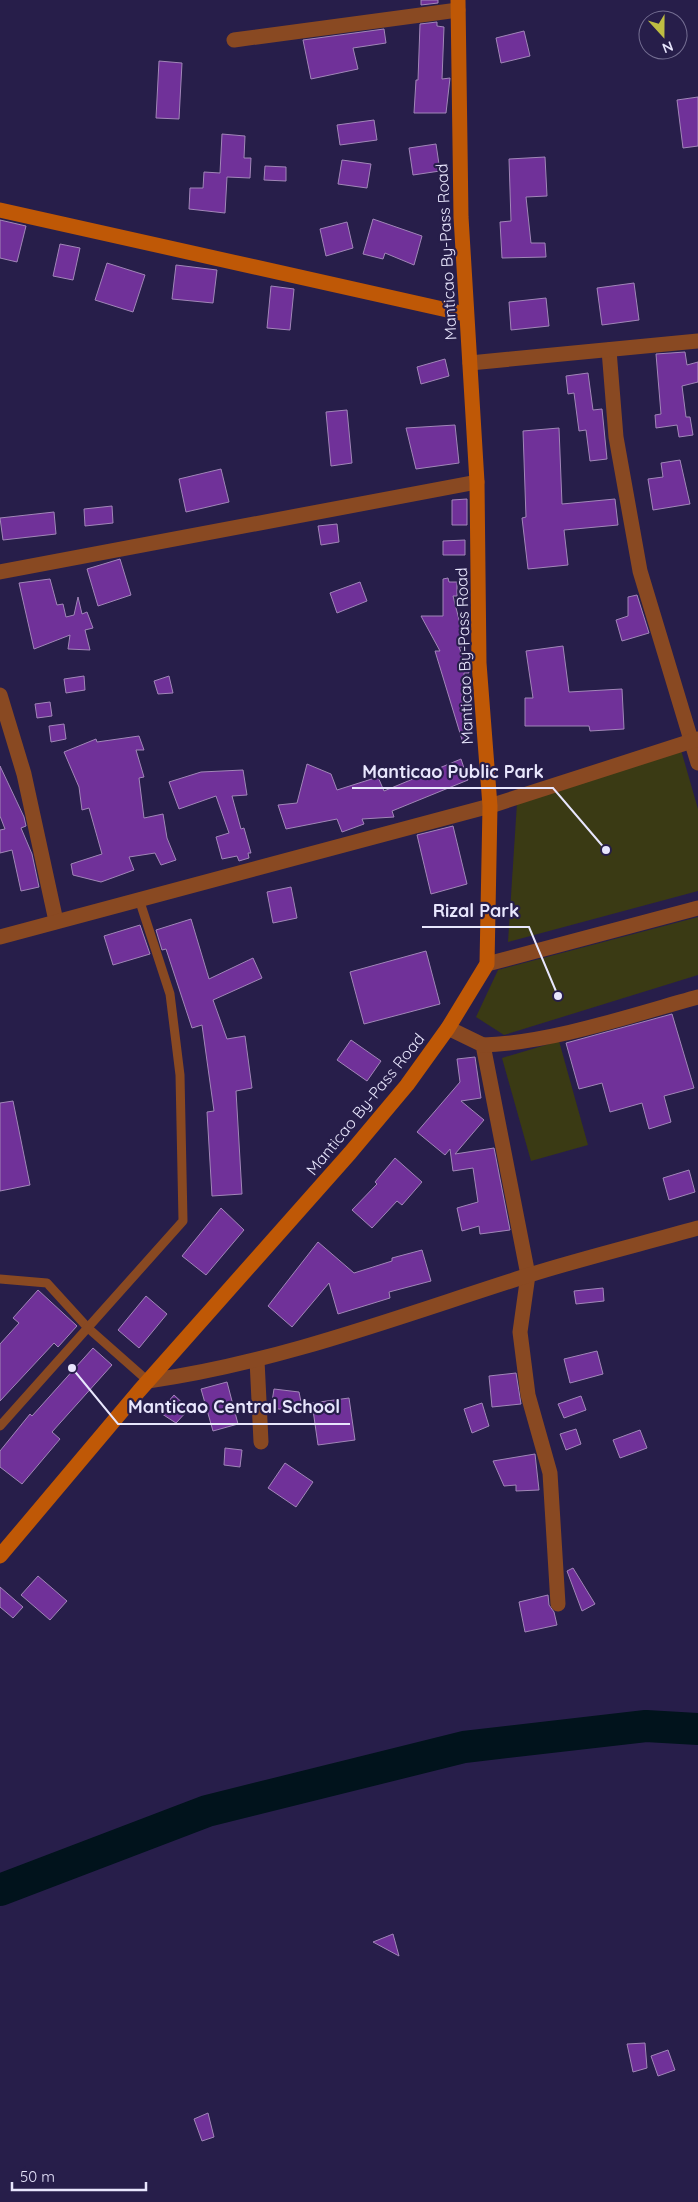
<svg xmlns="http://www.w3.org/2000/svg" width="698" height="2202" viewBox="0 0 698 2202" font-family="Quicksand,sans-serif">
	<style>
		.green { fill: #3a3a14 }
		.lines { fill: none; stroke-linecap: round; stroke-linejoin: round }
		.river { stroke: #01131c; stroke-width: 32 }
		.building { fill: #703199; stroke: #a186b8 }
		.lane { stroke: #894922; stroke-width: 9 }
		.street { stroke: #894922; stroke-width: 15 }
		.secondary { stroke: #bf5806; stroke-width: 15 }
		.labels { text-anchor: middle; stroke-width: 4.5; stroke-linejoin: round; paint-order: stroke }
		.street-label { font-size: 16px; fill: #e8e6fd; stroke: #271e4a }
		.leader { fill: none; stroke: #e8e6fd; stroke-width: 2 }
		.callout-dot { fill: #e8e6fd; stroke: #271e4a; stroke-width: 2 }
		.callout-label { font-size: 18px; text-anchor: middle; font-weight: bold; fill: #e8e6fd; stroke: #271e4a; stroke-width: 4.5; stroke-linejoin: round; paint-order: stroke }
	</style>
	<rect width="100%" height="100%" fill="#271e4a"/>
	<g class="green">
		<path d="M681 750 698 809V891L508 942 517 803Z"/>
		<path d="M698 917V975L504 1035 476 1017 498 970Z"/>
		<path d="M559 1041 588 1145 531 1161 502 1058Z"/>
	</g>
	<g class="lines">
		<path class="river" d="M0 1890 207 1811 464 1747 646 1726 698 1729"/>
	</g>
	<g class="building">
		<path d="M421 0H438V3L421 5Z"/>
		<path d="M437 22V26L444 27 442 79 450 78 446 113H414L416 80H418L420 24Z"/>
		<path d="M384 29 386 43 353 48 358 69 311 79 303 40Z"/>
		<path d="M524 31 530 56 501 63 496 38Z"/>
		<path d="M159 61 182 63 179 119 156 118Z"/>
		<path d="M698 97V146L683 148 677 100Z"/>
		<path d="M374 120 377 140 340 145 337 125Z"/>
		<path d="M222 134 245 136 244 158H251L250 178 227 177 225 213 189 209 190 188H203L204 172 220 173Z"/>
		<path d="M436 144 440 171 413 175 409 148Z"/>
		<path d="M545 157 547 196 526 197 531 243H545L546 257 502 258 500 222 511 221 509 159Z"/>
		<path d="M342 160 371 164 367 188 338 184Z"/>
		<path d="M265 166 286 167V181L264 180Z"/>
		<path d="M373 219 422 236 414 265 385 253 383 259 363 254Z"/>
		<path d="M0 220 26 226 17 262 0 258Z"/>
		<path d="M347 222 353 248 326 256 320 229Z"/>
		<path d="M60 244 80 248 73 280 53 276Z"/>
		<path d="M107 263 145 275 133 312 95 300Z"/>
		<path d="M176 265 217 270 213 303 172 299Z"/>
		<path d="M634 283 639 320 602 325 597 288Z"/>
		<path d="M271 286 294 289 290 330 267 328Z"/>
		<path d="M546 298 549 326 511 330 509 302Z"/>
		<path d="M685 352 687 365 698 362V382L682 386 686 417H690L693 435 679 437 677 425 656 428 655 415 661 414 656 354Z"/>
		<path d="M445 359 449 376 421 384 417 367Z"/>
		<path d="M588 373 593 410 602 409 607 459 590 461 586 430 579 431 574 393 568 394 566 376Z"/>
		<path d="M347 410 352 463 331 466 326 412Z"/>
		<path d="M455 425 459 463 416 469 406 428Z"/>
		<path d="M559 428 562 504 615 499 618 525 564 530 568 565 528 569 522 518 526 517 523 431Z"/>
		<path d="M680 460 690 504 653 510 648 479 663 477 661 463Z"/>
		<path d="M221 469 229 502 186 512 179 479Z"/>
		<path d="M467 499V525H452V500Z"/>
		<path d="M112 506 113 523 85 526 84 509Z"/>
		<path d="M54 512 56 534 3 540 0 518Z"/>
		<path d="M337 524 339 542 321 545 318 526Z"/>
		<path d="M465 540V555H443V541Z"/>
		<path d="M120 559 131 595 98 606 87 569Z"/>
		<path d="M448 578 449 582H457V596H453L466 647H459L469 673H464L468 742 463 743 435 651H440L421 616H443V579Z"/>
		<path d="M50 579 57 605 63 604 66 617 74 615 78 597 82 614 87 612 93 628 85 630 90 650 68 649 70 635 34 649 19 583Z"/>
		<path d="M360 582 367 601 337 613 330 593Z"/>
		<path d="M637 595 649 633 622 641 616 620 628 616V597Z"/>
		<path d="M563 646 569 692 622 689 624 729 590 731 589 726H525V698H533L526 651Z"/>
		<path d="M84 676 85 690 66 693 64 679Z"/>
		<path d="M169 676 173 693 158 694 154 681Z"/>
		<path d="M50 702 52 716 37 718 35 704Z"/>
		<path d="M64 724 66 739 51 742 49 726Z"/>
		<path d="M139 736 144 750H136L144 777 139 778 144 818 163 814 167 838 176 860 161 865 155 853 129 857 134 870 101 882 73 875 71 864 102 854 89 808 82 810 79 787 64 752 96 739 97 742Z"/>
		<path d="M461 759 468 780 392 811 394 817 362 819 364 824 342 832 337 819 286 829 278 805 297 803 307 764 331 774 337 790 378 777 384 791Z"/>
		<path d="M0 766 24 817 26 826 21 828 32 854 39 887 21 891 12 850 0 853V830L5 829 0 816Z"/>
		<path d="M243 770 247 795 232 796 241 829 244 828 251 853H248L249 858 239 861 237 856 222 859 216 837 229 833 216 796 179 809 169 782 201 772Z"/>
		<path d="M453 826 467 884 431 894 417 835Z"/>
		<path d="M291 887 297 918 273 923 267 892Z"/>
		<path d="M191 919 209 979 253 958 262 978 213 1000 227 1039 245 1036 252 1088 236 1091 242 1194 212 1196 207 1112 214 1111 202 1025 192 1028 166 949 162 950 156 930Z"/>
		<path d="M140 925 150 954 113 965 104 936Z"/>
		<path d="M426 951 440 1004 364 1024 350 972Z"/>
		<path d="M672 1014 694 1088 664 1096 671 1122 649 1129 642 1103 610 1112 602 1083 579 1089 566 1043Z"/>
		<path d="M351 1040 381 1061 367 1081 337 1060Z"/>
		<path d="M475 1057 481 1098 461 1101 484 1120 455 1154 494 1148 510 1230 480 1234 479 1226 462 1231 457 1208 478 1202 473 1168 453 1171 450 1149 445 1155 417 1132 460 1082 457 1059Z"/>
		<path d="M13 1101 30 1185 0 1191V1103Z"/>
		<path d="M395 1158 422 1182 402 1205 397 1201 372 1228 352 1210 377 1184 375 1182Z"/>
		<path d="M689 1170 695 1192 669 1200 663 1178Z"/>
		<path d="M221 1208 244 1230 206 1275 182 1256Z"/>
		<path d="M318 1242 354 1273 392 1261V1258L422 1250 431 1281 389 1292 390 1298 338 1314 329 1283 292 1327 268 1306Z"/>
		<path d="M603 1288 604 1301 576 1304 574 1291Z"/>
		<path d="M38 1290 77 1326 58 1347 54 1343 0 1401V1344L19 1323 13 1318Z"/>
		<path d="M146 1296 167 1314 139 1348 118 1330Z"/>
		<path d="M93 1348 112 1365 52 1432 60 1439 22 1484 0 1467V1451L30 1414 32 1416Z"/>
		<path d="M597 1351 603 1374 570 1383 564 1359Z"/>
		<path d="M516 1373 521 1404 492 1407 489 1376Z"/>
		<path d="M227 1382 238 1424 213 1431 201 1389Z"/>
		<path d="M274 1389 299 1392 303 1412 271 1408Z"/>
		<path d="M174 1395 189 1409 176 1423 159 1412Z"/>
		<path d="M581 1396 586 1410 564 1418 558 1404Z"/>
		<path d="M349 1398 355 1440 318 1445 312 1403Z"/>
		<path d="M482 1403 489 1426 472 1433 464 1409Z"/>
		<path d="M576 1429 581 1444 566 1450 560 1434Z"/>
		<path d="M640 1430 647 1448 620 1458 613 1440Z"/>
		<path d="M225 1448 242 1450 240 1467 224 1465Z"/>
		<path d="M535 1454 539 1490 516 1491V1485L504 1486 493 1461Z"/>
		<path d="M285 1463 313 1482 296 1507 268 1488Z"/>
		<path d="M573 1568 595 1604 582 1611 567 1571Z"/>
		<path d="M38 1576 67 1601 50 1620 21 1595Z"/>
		<path d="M0 1587 23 1607 13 1618 0 1607Z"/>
		<path d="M548 1595 549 1605 554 1612 557 1625 525 1632 519 1602Z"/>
		<path d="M393 1934 399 1956 373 1942Z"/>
		<path d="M645 2043 647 2068 633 2072 627 2044Z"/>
		<path d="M668 2050 675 2070 658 2076 651 2056Z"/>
		<path d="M208 2113 214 2137 202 2141 194 2119Z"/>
	</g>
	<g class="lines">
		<g class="lane">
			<path d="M0 1279 47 1283 88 1328 148 1381"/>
			<path d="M0 1426 183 1221 180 1075 170 994 139 899"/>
		</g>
		<g class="street">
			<path d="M234 40 458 10"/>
			<path d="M609 350 616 437 640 571 698 763"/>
			<path d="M470 363 698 341"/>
			<path d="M0 572 477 482"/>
			<path d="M0 695 24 774 56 921"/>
			<path d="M0 937 490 806 698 739"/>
			<path d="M487 964 698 908"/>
			<path d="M448 1028 483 1045 528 1275 520 1332 528 1395 550 1473 558 1604"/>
			<path d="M483 1045C551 1043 632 1015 698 997"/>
			<path d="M257 1360 261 1442"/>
			<path d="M148 1381C280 1362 400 1316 526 1276 583 1258 641 1244 698 1228"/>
		</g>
		<g class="secondary">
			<path d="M0 210 465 314"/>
			<path d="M0 1556 139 1391 350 1153 407 1085 448 1028 487 964 490 806 479 663 477 482 461 217 458 0"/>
		</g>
	</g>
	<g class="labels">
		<g class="street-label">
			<text transform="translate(446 252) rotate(-93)" y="6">Manticao By-Pass Road</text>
			<text transform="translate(464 656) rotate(-92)" y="6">Manticao By-Pass Road</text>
			<text transform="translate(365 1104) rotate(-51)" y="6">Manticao By-Pass Road</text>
		</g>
	</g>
	<path class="leader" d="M606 850L553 788H352M558 996L529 927H422M72 1368L118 1424H350"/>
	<g class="callout-dot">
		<circle cx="606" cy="850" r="5"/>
		<circle cx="558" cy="996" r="5"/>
		<circle cx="72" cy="1368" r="5"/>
	</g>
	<g class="callout-label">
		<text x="453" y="778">Manticao Public Park</text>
		<text x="476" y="917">Rizal Park</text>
		<text x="234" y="1413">Manticao Central School</text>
	</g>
	<g transform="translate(663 35) rotate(159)"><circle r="24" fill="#271e4a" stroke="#746e92"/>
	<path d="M0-4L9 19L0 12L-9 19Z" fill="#bfbe42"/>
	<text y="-8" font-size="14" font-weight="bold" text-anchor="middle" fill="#e8e6fd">N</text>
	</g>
	<path d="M12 2182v8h134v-8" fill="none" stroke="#e8e6fd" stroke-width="2.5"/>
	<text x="20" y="2182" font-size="15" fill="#e8e6fd" stroke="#271e4a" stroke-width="4" paint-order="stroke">50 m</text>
</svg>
